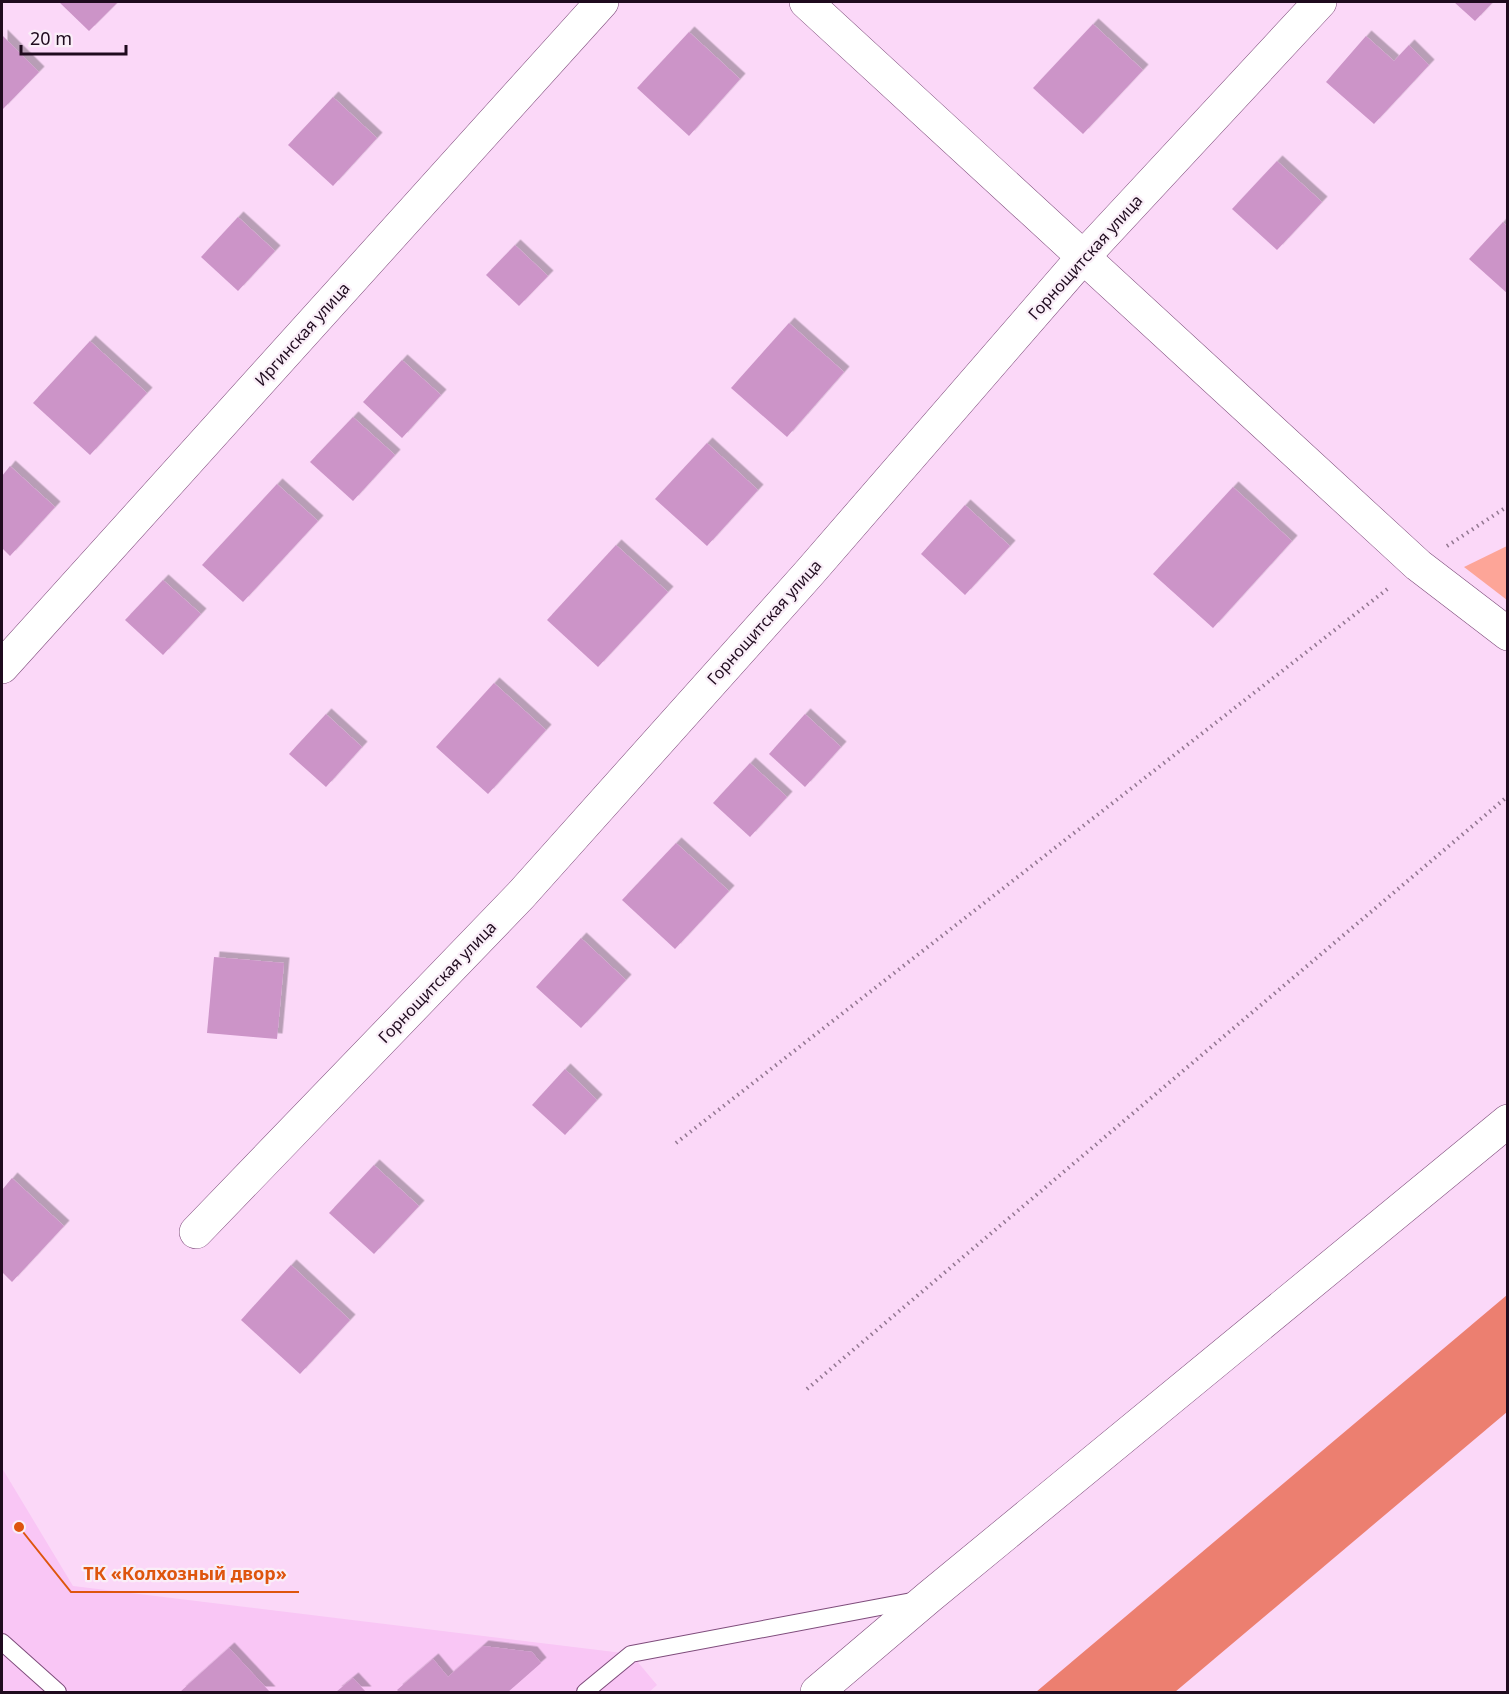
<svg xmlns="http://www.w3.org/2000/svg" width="1509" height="1694" viewBox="0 0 1509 1694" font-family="'Noto Sans',sans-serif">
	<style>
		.built { fill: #f9c6f5 }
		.green { fill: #fda598 }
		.forest { fill: #ec7f70 }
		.building { fill: #cc94c8; filter: url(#shadow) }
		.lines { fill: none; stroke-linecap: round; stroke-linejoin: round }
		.lane-casing { stroke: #7e4c7b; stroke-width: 18 }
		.street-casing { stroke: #7e4c7b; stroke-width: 34 }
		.primary-casing { stroke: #7e4c7b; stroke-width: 34 }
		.path { stroke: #937791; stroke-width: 4; stroke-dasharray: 1.5 4.5; stroke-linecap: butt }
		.lane { stroke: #fff; stroke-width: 16 }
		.street { stroke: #fff; stroke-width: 33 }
		.primary { stroke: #fff; stroke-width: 33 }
		.labels { text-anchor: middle; stroke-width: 4.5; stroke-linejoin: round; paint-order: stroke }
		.street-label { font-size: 16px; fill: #1f0b1e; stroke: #faeef8 }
		.leader { fill: none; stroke: #de550d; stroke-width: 2 }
		.callout-dot { fill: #de550d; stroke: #faeef8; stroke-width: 2 }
		.callout-label { font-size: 18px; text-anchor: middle; font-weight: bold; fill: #de550d; stroke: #faeef8; stroke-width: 4.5; stroke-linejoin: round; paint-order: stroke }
	</style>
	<defs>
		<filter id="shadow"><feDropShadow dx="5.5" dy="-5.5" stdDeviation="0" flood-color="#0004"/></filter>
	</defs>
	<rect width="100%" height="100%" fill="#fbd8f8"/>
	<path class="built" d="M2 1468 73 1586 631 1654 657 1685 649 1692H2Z"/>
	<path class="green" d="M1507 546V600L1464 567Z"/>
	<path class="forest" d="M1507 1295V1412L1175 1692H1036Z"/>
	<g class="building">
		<path d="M59 2H118L89 31Z"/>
		<path d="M1454 2H1493L1475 21Z"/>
		<path d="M1093 24 1143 70 1083 134 1033 88Z"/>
		<path d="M689 32 740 79 689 136 637 88Z"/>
		<path d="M2 35 39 72 2 110Z"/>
		<path d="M1366 36 1394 61 1409 45 1429 65 1374 124 1326 82Z"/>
		<path d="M333 97 377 138 333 186 288 145Z"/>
		<path d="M1277 161 1322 202 1277 250 1232 209Z"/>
		<path d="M238 217 275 251 238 291 201 257Z"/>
		<path d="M1503 222 1508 227V294L1469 259Z"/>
		<path d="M515 245 548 276 519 306 486 275Z"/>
		<path d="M789 323 844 372 787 437 731 388Z"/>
		<path d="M90 341 147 393 90 455 33 403Z"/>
		<path d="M402 360 441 395 402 438 363 402Z"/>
		<path d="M353 417 395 455 353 501 310 462Z"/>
		<path d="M707 443 758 490 707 546 655 499Z"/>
		<path d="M10 466 55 507 10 556 2 548V476Z"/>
		<path d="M277 484 318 521 243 602 202 565Z"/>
		<path d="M1233 487 1292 541 1213 628 1153 574Z"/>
		<path d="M965 505 1010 546 965 595 921 554Z"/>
		<path d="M616 545 668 592 598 667 547 620Z"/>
		<path d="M163 580 201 614 163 655 125 620Z"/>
		<path d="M494 683 546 730 488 794 436 747Z"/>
		<path d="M326 714 362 747 326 787 289 754Z"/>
		<path d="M805 714 841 747 805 787 769 754Z"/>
		<path d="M750 763 787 797 750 837 713 803Z"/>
		<path d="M676 843 729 891 675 949 622 900Z"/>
		<path d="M581 938 626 980 581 1028 536 987Z"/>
		<path d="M214 957 284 963 277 1039 207 1033Z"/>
		<path d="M565 1069 597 1100 565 1135 532 1105Z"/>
		<path d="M374 1165 419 1206 374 1254 329 1213Z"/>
		<path d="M12 1178 64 1226 12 1282 2 1272V1190Z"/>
		<path d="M291 1265 350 1320 300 1374 241 1320Z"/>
		<path d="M483 1646 532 1652 541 1663 508 1692H399L397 1690 433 1659 448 1677Z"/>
		<path d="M229 1648 270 1692H180Z"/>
		<path d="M353 1678 366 1692H336Z"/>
	</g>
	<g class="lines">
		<g class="lane-casing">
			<g id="lane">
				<path d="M2 1642 58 1692"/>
				<path d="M585 1692 631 1654 917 1600"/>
			</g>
		</g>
		<g class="street-casing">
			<g id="street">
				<path d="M806 2 1418 565 1508 634"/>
				<path d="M2 667 602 2"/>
				<path d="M196 1232 521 895 810 572 1084 256 1320 2"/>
			</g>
		</g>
		<g class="primary-casing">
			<path id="primary" d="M817 1692 929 1597 1508 1121"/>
		</g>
		<g class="path">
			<path d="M1447 546 1508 506"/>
			<path d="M676 1143 1390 587"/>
			<path d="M807 1389 1508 796"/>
		</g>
		<use href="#lane" class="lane"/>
		<use href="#street" class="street"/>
		<use href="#primary" class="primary"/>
	</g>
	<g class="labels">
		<g class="street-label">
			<text transform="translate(1085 257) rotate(-48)" y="6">Горнощитская улица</text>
			<text transform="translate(302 334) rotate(-48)" y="6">Иргинская улица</text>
			<text transform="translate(764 622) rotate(-48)" y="6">Горнощитская улица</text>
			<text transform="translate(437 982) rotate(-46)" y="6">Горнощитская улица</text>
		</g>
	</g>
	<path class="leader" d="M19 1527L71 1592H299"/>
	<circle class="callout-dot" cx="19" cy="1527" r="6"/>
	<g class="callout-label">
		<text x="185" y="1580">ТК «Колхозный двор»</text>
	</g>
	<rect width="1509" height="1694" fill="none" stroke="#1f0b1e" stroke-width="6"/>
	<path d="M21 45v9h105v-9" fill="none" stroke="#1f0b1e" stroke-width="3"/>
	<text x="30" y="45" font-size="18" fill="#1f0b1e" stroke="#faeef8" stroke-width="4.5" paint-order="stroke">20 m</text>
</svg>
